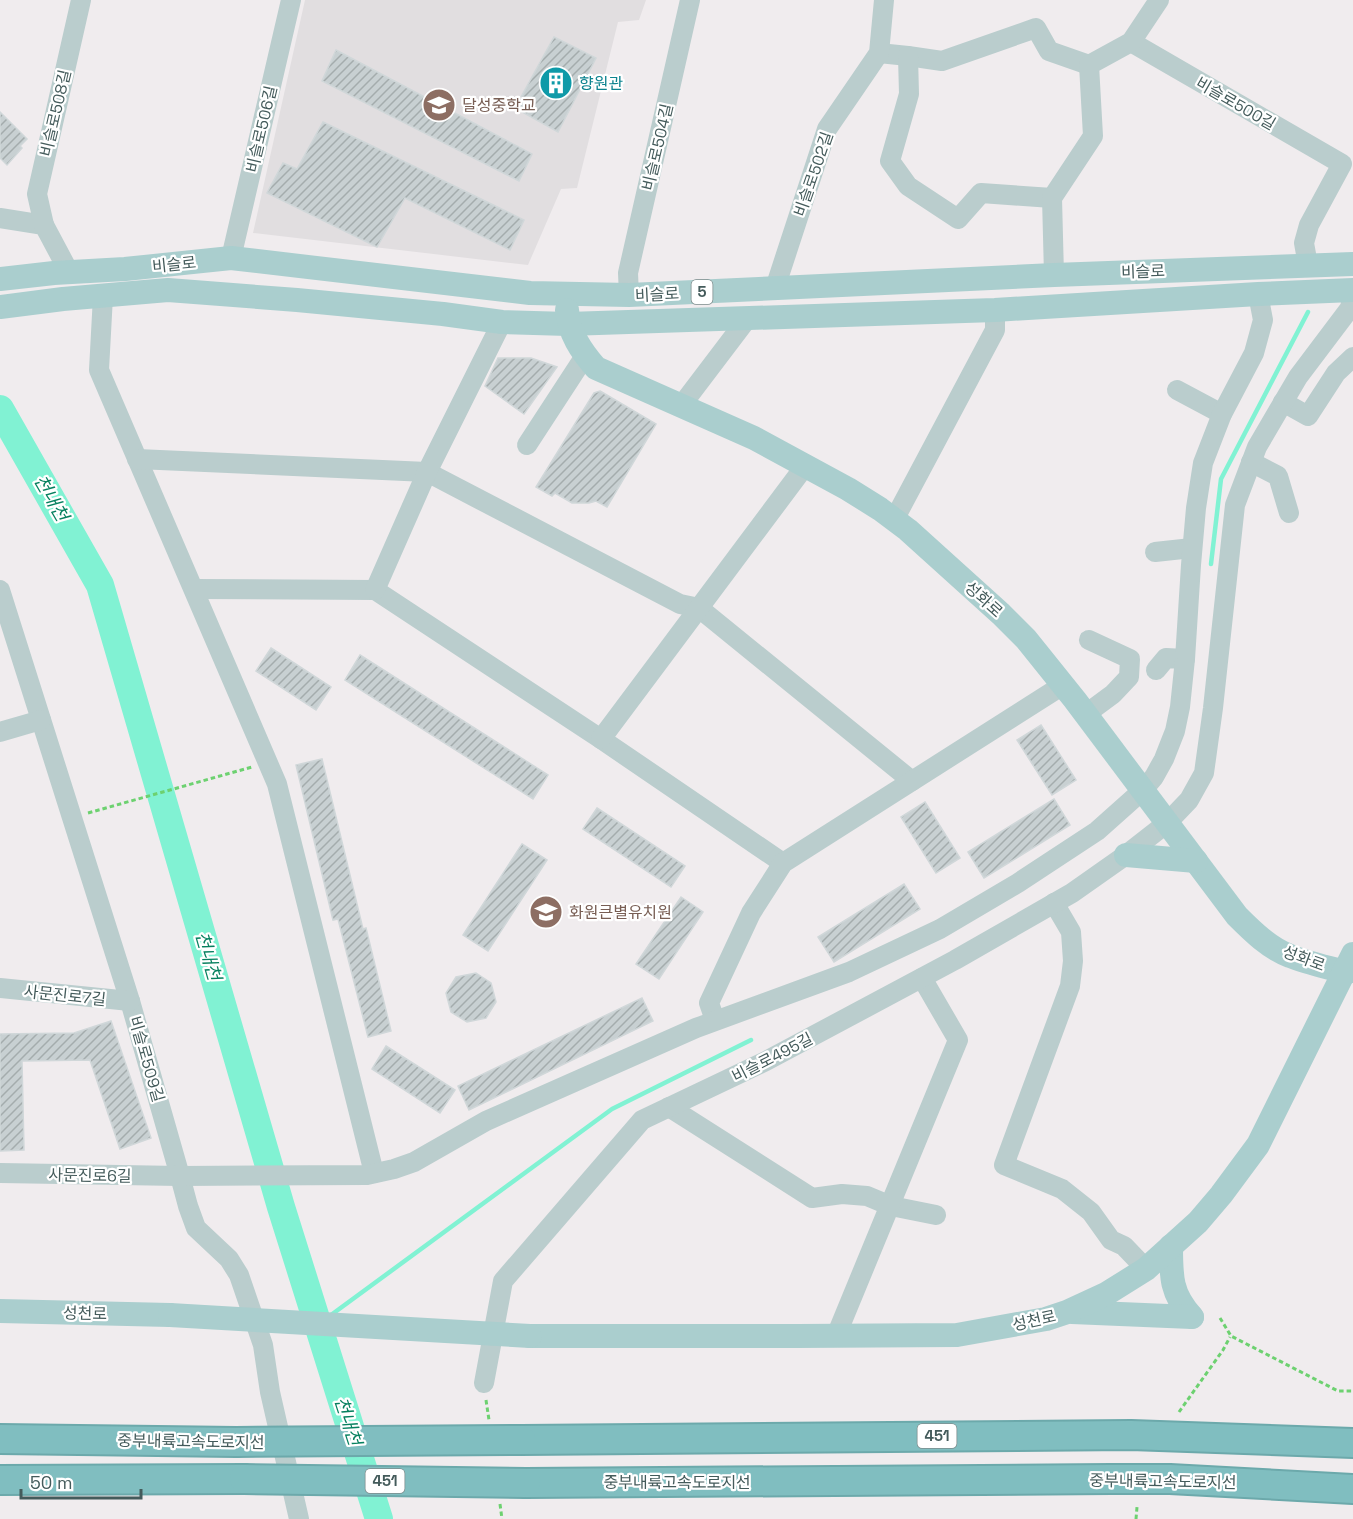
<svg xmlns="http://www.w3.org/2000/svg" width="1353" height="1519" viewBox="0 0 1353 1519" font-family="'Space Grotesk','Noto Sans KR',sans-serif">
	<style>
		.education { fill: #e1dee0 }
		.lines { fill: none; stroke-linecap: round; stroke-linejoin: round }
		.stream { stroke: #81f2d3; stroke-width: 4.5 }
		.river { stroke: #81f2d3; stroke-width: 28 }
		.building { fill: url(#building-hatch); stroke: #d0d7d9; stroke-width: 1.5 }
		.highway-casing { stroke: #6ca9ab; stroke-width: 32 }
		.path { stroke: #6dd170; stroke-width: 3; stroke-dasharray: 4.5 3; stroke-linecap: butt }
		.minor { stroke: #bacdcd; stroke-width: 20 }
		.major { stroke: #aacece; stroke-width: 24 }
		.highway { stroke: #80bec0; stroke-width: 28 }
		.highway-bridge-casing { stroke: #6ca9ab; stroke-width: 32; stroke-linecap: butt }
		.major-bridge { stroke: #aacece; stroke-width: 24 }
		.highway-bridge { stroke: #80bec0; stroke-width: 28 }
		.labels { text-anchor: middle; stroke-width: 4.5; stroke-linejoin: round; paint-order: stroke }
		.shield { fill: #fff; stroke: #7c8c8c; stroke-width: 1.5 }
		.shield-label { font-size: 15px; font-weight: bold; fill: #445b5b }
		.culture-label { font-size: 16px; fill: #0d838f; stroke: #fff; text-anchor: start }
		.street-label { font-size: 16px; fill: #445b5b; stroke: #fff }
		.education-label { font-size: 16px; fill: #785e54; stroke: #fff; text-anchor: start }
		.water-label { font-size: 18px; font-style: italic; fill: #06805f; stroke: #fff }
	</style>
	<defs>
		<pattern id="building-hatch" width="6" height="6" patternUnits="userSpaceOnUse" patternTransform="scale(1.5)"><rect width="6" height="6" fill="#c8d0d2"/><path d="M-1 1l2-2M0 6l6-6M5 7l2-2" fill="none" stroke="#a4acad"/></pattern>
	</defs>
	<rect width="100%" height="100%" fill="#f0ecee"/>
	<path class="education" d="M305 0H646L639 20 618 22 577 188 561 189 528 265 253 233Z"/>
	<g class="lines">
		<g class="stream">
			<path d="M1211 564 1221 479 1308 312"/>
			<path d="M331 1315 612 1109 751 1040"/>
		</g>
		<path class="river" d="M0 409 100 585 281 1207 379 1519"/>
	</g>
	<g class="building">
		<path d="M554 37 596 58 558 132 515 108Z"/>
		<path d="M336 50 532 154 519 181 322 81Z"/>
		<path d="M0 112 27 139 20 146 22 148 7 165 0 158Z"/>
		<path d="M323 122 524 220 510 250 405 198 377 247 267 193 283 163 297 169Z"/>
		<path d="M498 358H531L557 367 524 414 485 386Z"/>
		<path d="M600 391 656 424 607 507 596 501 589 503H572L555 493 552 496 536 487 594 393Z"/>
		<path d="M271 648 331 687 316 710 256 671Z"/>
		<path d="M360 655 548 775 533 799 345 680Z"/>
		<path d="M1041 725 1076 780 1052 795 1017 740Z"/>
		<path d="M322 759 363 929 366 928 391 1031 368 1037 338 919 333 920 296 765Z"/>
		<path d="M1054 799 1070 825 984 878 968 852Z"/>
		<path d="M925 802 960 858 936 873 901 817Z"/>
		<path d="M597 808 685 866 671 887 583 829Z"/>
		<path d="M522 844 547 860 488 951 463 935Z"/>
		<path d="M904 884 920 909 834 962 818 937Z"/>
		<path d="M681 897 703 912 659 979 636 964Z"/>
		<path d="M476 973 491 983 496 1002 486 1018 467 1022 451 1012 446 993 456 977Z"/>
		<path d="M642 998 653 1021 469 1110 458 1086Z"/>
		<path d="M111 1021 151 1138 120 1149 90 1060 22 1061 24 1150 0 1151V1034L74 1033Z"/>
		<path d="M386 1046 455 1090 440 1113 372 1069Z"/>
	</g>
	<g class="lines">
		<g class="highway-casing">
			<g id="highway">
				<path d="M0 1439 236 1442"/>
				<path d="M521 1440 1131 1435 1353 1443"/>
				<path d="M0 1480 244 1479"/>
				<path d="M526 1483 1111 1479H1170L1353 1489"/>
			</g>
		</g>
		<g class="path">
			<path d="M88 813 252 767"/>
			<path d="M1220 1318 1231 1336 1338 1391H1353"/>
			<path d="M486 1400 489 1420"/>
			<path d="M1179 1412 1223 1350 1230 1337"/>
			<path d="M500 1504 502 1519"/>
			<path d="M1136 1519 1137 1507"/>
		</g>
		<g class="minor">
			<path d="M1131 42 1342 164 1309 225 1304 243 1308 265"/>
			<path d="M879 53 908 56 942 61 1036 28 1049 51 1089 65"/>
			<path d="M908 56 909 94 890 161 908 186 958 219 981 193 1052 198"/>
			<path d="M0 218 44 225 69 272"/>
			<path d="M44 225 37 194 81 0"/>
			<path d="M231 258 291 0"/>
			<path d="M1054 275 1052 198 1093 136 1089 65 1131 42 1159 0"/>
			<path d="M775 288 827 129 879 53 884 0"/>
			<path d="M629 295 628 273 690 0"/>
			<path d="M103 296 99 370 277 784 374 1173"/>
			<path d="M1177 390 1222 414"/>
			<path d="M1283 402 1308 416 1336 373 1353 357"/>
			<path d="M681 406 747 319"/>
			<path d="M527 445 585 356"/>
			<path d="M137 459 427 472 680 604 699 608 912 781"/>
			<path d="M1251 462 1278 476 1289 513"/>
			<path d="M894 520 995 330V310"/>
			<path d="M1155 552 1192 548"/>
			<path d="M194 589 375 590 601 739 783 863"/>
			<path d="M0 590 130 1001 180 1176 188 1206 196 1228 229 1259 239 1275 263 1345 270 1392 299 1519"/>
			<path d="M375 590 427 472 502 322"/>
			<path d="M1156 670 1166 658 1185 659"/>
			<path d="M1086 714 1113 694 1129 677 1130 659 1089 640"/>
			<path d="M0 732 41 720"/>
			<path d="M601 739 805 466"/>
			<path d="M1054 903 1071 932 1073 961 1070 986 1004 1165 1062 1189 1091 1212 1111 1240 1124 1246 1146 1269"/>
			<path d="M0 988 130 1001"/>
			<path d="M715 1020 709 1003 751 913 783 863 1063 685"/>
			<path d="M669 1107 812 1198 842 1194 867 1196 891 1206 936 1215"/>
			<path d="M0 1173 180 1176 367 1175 394 1169 414 1162 486 1121 696 1028 849 972 940 929 1018 883 1097 831 1143 790 1154 777 1164 759 1175 731 1180 707 1185 659 1191 565 1196 508 1203 463 1222 414 1254 353 1263 320 1258 294"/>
			<path d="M836 1336 958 1040 922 978"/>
			<path d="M484 1383 503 1281 642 1120 766 1061 955 960 1072 893 1126 855 1167 823 1189 800 1204 773 1213 708 1235 505 1257 447 1298 377 1350 308 1353 292"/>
		</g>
		<g class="major">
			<path d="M0 279 54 273 125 269 231 258 530 293 629 295 1054 275 1353 264"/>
			<path d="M0 307 63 299 168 290 297 300 443 314 502 322 568 324 995 310 1258 294 1353 290"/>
			<path d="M567 310C569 333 581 351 596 368L754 438 848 489 880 509 908 530 1001 614 1026 639 1075 700 1237 916C1252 931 1269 948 1290 956 1307 963 1327 967 1345 972L1353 971"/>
			<path d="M1126 855 1196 861"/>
			<path d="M1171 1246C1171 1277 1171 1294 1192 1317"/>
			<path d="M0 1311 170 1315"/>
			<path d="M1072 1312 1192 1317"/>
			<path d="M530 1336H798L957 1335 1046 1319 1067 1312 1106 1294 1146 1269 1198 1222 1221 1195 1258 1145 1353 954"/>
		</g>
		<use href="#highway" class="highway"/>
		<g class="highway-bridge-casing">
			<g id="highway-bridge">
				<path d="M236 1442 521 1440"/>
				<path d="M244 1479 526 1483"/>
			</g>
		</g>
		<path class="major-bridge" d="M170 1315 530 1336"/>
		<use href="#highway-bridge" class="highway-bridge"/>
	</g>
	<defs>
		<g id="building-disc" transform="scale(1.725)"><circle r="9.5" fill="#0f9aa8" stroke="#fff"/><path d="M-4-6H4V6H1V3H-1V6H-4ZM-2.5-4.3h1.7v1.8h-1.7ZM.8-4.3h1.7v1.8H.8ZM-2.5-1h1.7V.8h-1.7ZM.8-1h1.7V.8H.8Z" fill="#fff"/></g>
		<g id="school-disc" transform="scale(1.725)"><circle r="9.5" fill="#8d6e63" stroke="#fff"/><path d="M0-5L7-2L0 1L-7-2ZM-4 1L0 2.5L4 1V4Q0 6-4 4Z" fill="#fff"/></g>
	</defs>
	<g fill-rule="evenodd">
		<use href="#building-disc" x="556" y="83"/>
		<use href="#school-disc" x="439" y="105"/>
		<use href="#school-disc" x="546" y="912"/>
	</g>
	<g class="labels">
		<g class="shield">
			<rect x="691.5" y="280" width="21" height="24" rx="4.5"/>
			<rect x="917.5" y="1424" width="39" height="24" rx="4.5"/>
			<rect x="365.5" y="1469" width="39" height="24" rx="4.5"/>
		</g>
		<g class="shield-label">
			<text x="702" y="297">5</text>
			<text x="937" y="1441">451</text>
			<text x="385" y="1486">451</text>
		</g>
		<g class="culture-label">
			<text x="579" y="89">향원관</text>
		</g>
		<g class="street-label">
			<text transform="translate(1236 103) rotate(30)" y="6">비슬로500길</text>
			<text transform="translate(55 113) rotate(-77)" y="6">비슬로508길</text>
			<text transform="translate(261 129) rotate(-77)" y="6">비슬로506길</text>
			<text transform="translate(657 147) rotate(-77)" y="6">비슬로504길</text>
			<text transform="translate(813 174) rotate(-71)" y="6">비슬로502길</text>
			<text transform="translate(174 264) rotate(-6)" y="6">비슬로</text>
			<text transform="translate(1143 271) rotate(-2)" y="6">비슬로</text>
			<text transform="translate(657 294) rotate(-3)" y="6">비슬로</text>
			<text transform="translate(984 599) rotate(42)" y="6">성화로</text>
			<text transform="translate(1304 958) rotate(20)" y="6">성화로</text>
			<text transform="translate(65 995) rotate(6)" y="6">사문진로7길</text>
			<text transform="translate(772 1057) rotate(-27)" y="6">비슬로495길</text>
			<text transform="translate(147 1059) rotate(74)" y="6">비슬로509길</text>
			<text transform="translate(90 1175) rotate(1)" y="6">사문진로6길</text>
			<text transform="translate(85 1313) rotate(1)" y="6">성천로</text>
			<text transform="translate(1034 1320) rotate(-13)" y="6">성천로</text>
			<text transform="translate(191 1441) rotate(1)" y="6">중부내륙고속도로지선</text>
			<text transform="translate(1163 1481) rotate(1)" y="6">중부내륙고속도로지선</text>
			<text x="677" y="1488">중부내륙고속도로지선</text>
		</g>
		<g class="education-label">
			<text x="462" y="111">달성중학교</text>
			<text x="569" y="918">화원큰별유치원</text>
		</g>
		<g class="water-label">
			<text transform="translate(51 498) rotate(60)" y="6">천내천</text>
			<text transform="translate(208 956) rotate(74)" y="6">천내천</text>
			<text transform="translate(348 1421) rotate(72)" y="6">천내천</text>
		</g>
	</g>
	<path d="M21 1489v9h120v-9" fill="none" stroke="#445b5b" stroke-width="3"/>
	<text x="30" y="1489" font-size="18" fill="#445b5b" stroke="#ffffff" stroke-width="4.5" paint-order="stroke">50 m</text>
</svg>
